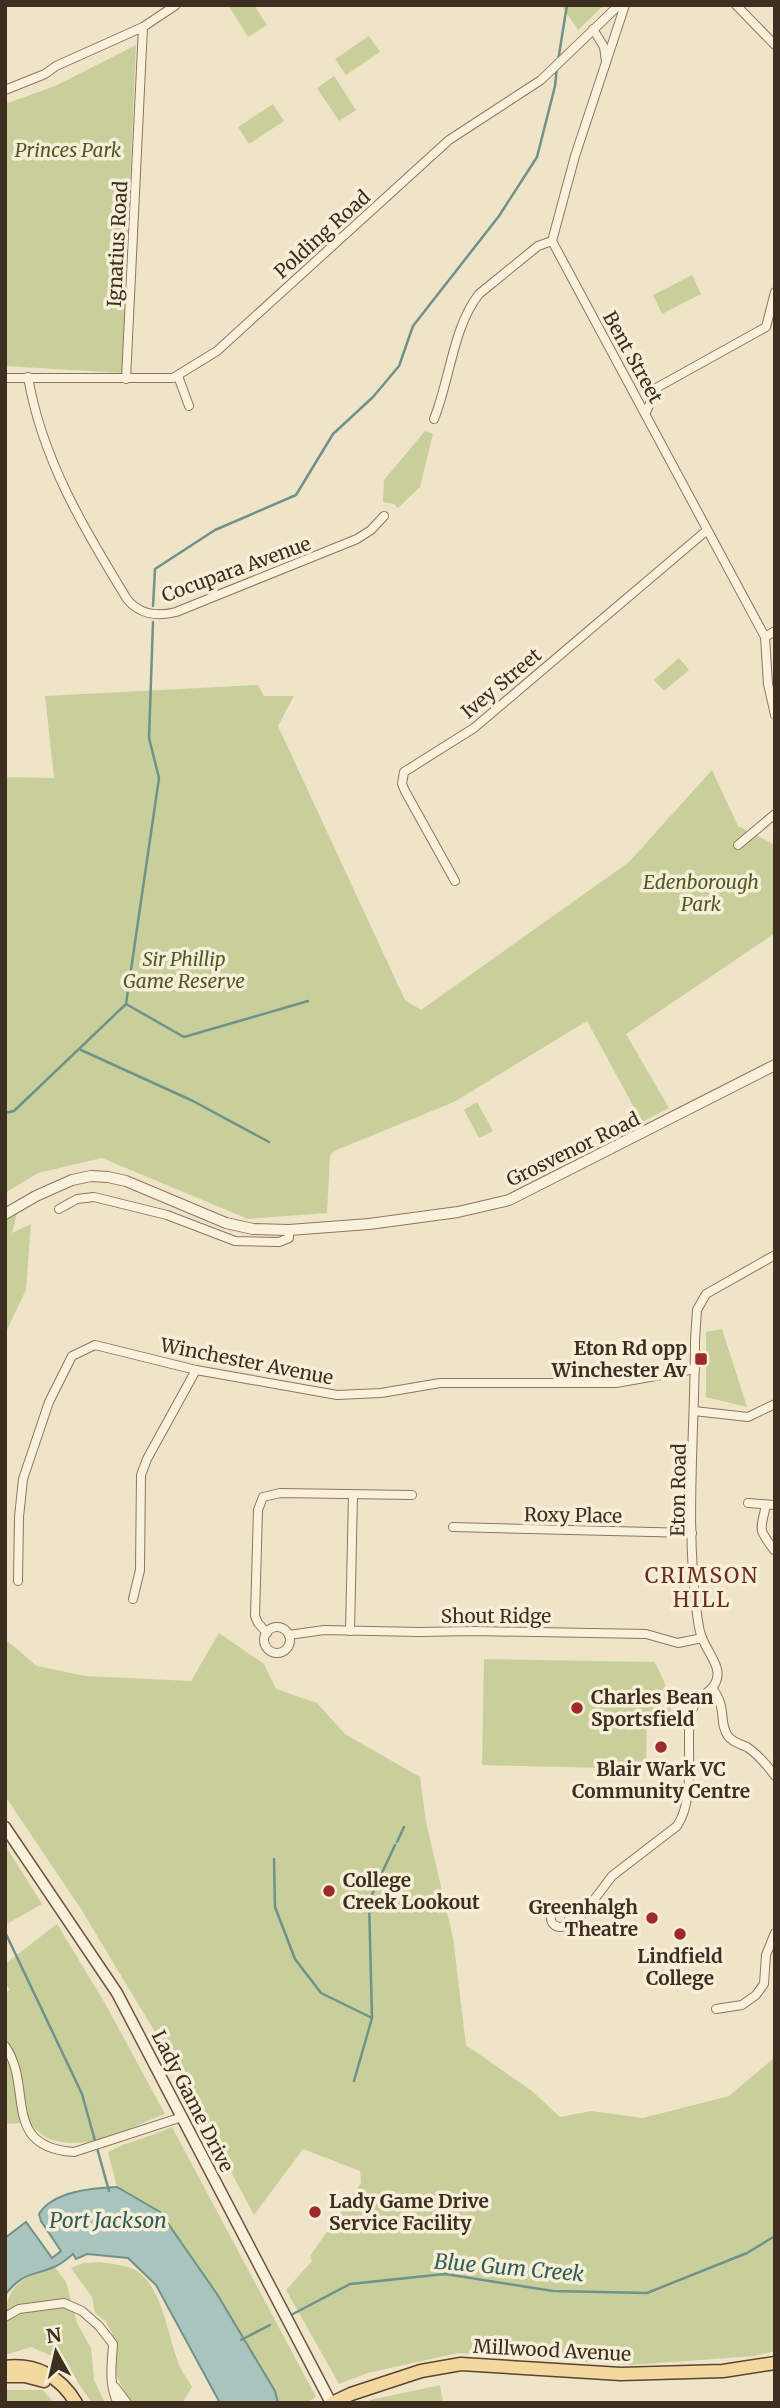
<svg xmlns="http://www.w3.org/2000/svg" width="780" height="2408" viewBox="0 0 780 2408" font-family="Merriweather,serif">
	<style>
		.green { fill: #c9cf9b }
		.water { fill: #a9c4bc; stroke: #6f938a; stroke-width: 2 }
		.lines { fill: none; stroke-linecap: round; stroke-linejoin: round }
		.stream { stroke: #6f938a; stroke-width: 2.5 }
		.minor-casing { stroke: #8d765c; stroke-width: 10 }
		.tertiary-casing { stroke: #8d765c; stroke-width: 12 }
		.secondary-casing { stroke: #6f573f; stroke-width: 13 }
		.primary-casing { stroke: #5b4430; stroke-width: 15 }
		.minor { stroke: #faf1dc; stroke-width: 8 }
		.tertiary { stroke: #faf1dc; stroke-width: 10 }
		.secondary { stroke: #faf1dc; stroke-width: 10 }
		.primary { stroke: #f3d9a0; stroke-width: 12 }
		.poi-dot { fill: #9e2a2b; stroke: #f7eed8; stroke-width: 2.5 }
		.labels { text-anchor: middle; stroke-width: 7; stroke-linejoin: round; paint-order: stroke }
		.park-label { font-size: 19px; font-style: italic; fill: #4d5a26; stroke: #f7eed8 }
		.street-label { font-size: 19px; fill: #3d2e20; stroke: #f7eed8 }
		.poi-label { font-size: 19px; font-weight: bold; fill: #3d2e20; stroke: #f7eed8; text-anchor: start }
		.neighbourhood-label { font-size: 21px; letter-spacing: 2px; fill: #6b2e1e; stroke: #f7eed8 }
		.water-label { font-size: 21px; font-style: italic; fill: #2f5d5a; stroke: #f7eed8 }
	</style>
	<rect width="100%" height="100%" fill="#f0e4c8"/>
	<g class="green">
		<path d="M228 5H254L267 25 248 37Z"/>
		<path d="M561 5H604L578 30Z"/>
		<path d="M369 36 380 52 346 75 335 59Z"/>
		<path d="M136 45 122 373 5 366V104L55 86Z"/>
		<path d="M334 76 356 110 339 121 317 88Z"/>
		<path d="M273 104 284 121 249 144 238 127Z"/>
		<path d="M692 275 701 294 662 314 653 295Z"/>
		<path d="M425 431 433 434 420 487 398 508 394 504 383 502 384 480Z"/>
		<path d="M679 658 689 670 664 691 654 680Z"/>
		<path d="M258 685 264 696H294L278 726 405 1000 421 1010 629 862 712 770 738 826 773 844 775 847V933L626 1034 669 1108 642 1122 587 1021 454 1102 334 1151 330 1156 327 1213 248 1219 102 1158 38 1173 5 1193V777L54 778 45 696Z"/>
		<path d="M477 1102 493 1131 479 1138 464 1110Z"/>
		<path d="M18 1209 12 1233 31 1224 26 1290 5 1334V1220Z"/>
		<path d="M722 1329 747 1407 706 1397V1332Z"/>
		<path d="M219 1633 264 1664 276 1689 317 1703 345 1734 420 1777 426 1822 453 1938 466 2045 532 2091 560 2117 591 2111 643 2118 729 2096 775 2057V2351L755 2356 632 2365 458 2353 368 2373 339 2384 286 2290 312 2261 310 2256 361 2183 360 2171 303 2149 254 2215 167 2052 81 1909 5 1796V1639L37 1666 85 1676 191 1681Z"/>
		<path d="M484 1659 654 1662C667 1683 670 1698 672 1721L647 1722 646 1769 482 1765Z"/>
		<path d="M5 1845 42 1904 5 1925Z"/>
		<path d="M57 1924 106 2005 165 2114C129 2127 89 2153 50 2139 42 2136 35 2128 29 2123L5 2124V1993L10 1990 5 1983V1964Z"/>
		<path d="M172 2127 316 2397 306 2403H278L275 2391 217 2294 160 2212 117 2187 108 2152C128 2141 150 2137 172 2127Z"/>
		<path d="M100 2262C112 2264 127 2265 137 2271 164 2289 168 2341 181 2369 184 2375 189 2381 192 2387L182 2403H132L124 2391 116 2374V2341L106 2322 95 2313 92 2297 71 2268 84 2263Z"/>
		<path d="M55 2267 66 2282 77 2323 91 2348 94 2380 105 2403H92L63 2361 31 2347 5 2355C5 2302 0 2281 55 2267Z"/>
		<path d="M440 2385 443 2403H365L370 2400Z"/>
		<path d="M5 2390H43L54 2403H5Z"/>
	</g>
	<path class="water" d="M117 2187 160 2212 217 2294 275 2391 278 2403H220L156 2285 128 2258 87 2254 76 2259 73 2254C67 2259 60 2265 54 2267 30 2277 23 2272 5 2295V2238L26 2222 52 2258 61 2251 41 2221 39 2214C53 2191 93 2188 117 2187Z"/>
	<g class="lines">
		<g class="stream">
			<path d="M558 61 567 5"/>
			<path d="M153 606 155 569 215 530 296 495 333 434 373 397 399 366 413 326 499 216 537 157 555 86 557 67"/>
			<path d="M126 1004 159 778 149 738 153 622"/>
			<path d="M81 1050 193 1101 269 1142"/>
			<path d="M5 1113 14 1111 126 1004 184 1037 308 1001"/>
			<path d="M397 1842 404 1827"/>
			<path d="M274 1859 275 1907 295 1959 321 1993 372 2018"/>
			<path d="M5 1932 82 2094 109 2191"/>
			<path d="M354 2081 372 2018 369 1901 395 1845"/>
			<path d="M289 2316 350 2284 445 2274 553 2291 647 2293 747 2253 775 2236"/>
			<path d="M241 2340 270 2325"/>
		</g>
		<g class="minor-casing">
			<g id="minor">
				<path d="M625 5 575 156 552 241 765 637 768 684 775 715"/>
				<path d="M736 5 775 45"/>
				<path d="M593 29 604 47 606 61"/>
				<path d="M5 90 45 74 56 66 143 27 176 5"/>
				<path d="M178 376 189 406"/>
				<path d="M28 377C42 459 84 529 127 599 139 614 157 617 176 612L357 539 371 530 384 516"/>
				<path d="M5 378H173L217 351 449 140 541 80 619 5"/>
				<path d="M126 379 143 27"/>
				<path d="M646 412 658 387 766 327 775 292"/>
				<path d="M434 419C450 380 453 327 479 294L538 246 552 241"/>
				<path d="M765 637 775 631"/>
				<path d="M738 845 775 814"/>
				<path d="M455 881 405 791 402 784 404 772 474 728 706 531"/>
				<path d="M59 1209 77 1199 94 1197 167 1215 235 1241 279 1242 289 1238V1230"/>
				<path d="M775 1255 706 1294 697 1310 695 1340C695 1430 685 1525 697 1614 698 1623 699 1632 703 1640 710 1657 726 1671 712 1688 728 1708 718 1722 728 1736 732 1742 740 1744 747 1747 759 1755 767 1765 775 1776"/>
				<path d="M694 1411 748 1417 775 1404"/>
				<path d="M748 1503 775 1505"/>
				<path d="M766 1505C760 1532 758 1528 774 1550"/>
				<path d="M453 1527 692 1533"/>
				<path d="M18 1581 19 1517 23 1479 49 1402 72 1356 95 1345 196 1370 337 1395 381 1393 440 1383H616L695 1369"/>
				<path d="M133 1599 140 1570 141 1475 147 1459 196 1370"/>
				<circle cx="277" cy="1640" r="13"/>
				<path d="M350 1631 353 1495"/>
				<path d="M267 1633 258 1623 255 1616 258 1510 263 1497 280 1493 412 1495"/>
				<path d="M289 1635 324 1630 420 1632 473 1631 646 1634 678 1643 702 1638"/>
				<circle cx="560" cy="1918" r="9"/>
				<path d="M569 1921 584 1913 612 1876 677 1826C696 1798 686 1748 690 1714L695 1704 712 1688"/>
				<path d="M716 2009 742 2005 756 1995 764 1984 766 1955 775 1933"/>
				<path d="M5 2046C34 2087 0 2147 74 2152L182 2117"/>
				<path d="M5 2317 19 2309 64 2303 82 2311 99 2326 113 2344C112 2362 108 2386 118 2403"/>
				<path d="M115 2387 127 2403"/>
			</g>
		</g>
		<g class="tertiary-casing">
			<path id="tertiary" d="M5 1214 36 1196 72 1180 91 1176 108 1177 126 1181 226 1223 253 1229 289 1230 369 1224 458 1212 509 1200 775 1065"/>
		</g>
		<g class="secondary-casing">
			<path id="secondary" d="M5 1827 117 1993 331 2403"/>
		</g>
		<g class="primary-casing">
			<g id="primary">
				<path d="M5 2367C36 2363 61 2377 76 2403"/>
				<path d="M5 2376H25L44 2381"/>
				<path d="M332 2403 351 2394 421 2371 461 2364 621 2374 723 2371 775 2363"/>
			</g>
		</g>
		<use href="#minor" class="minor"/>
		<use href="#tertiary" class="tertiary"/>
		<use href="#secondary" class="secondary"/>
		<use href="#primary" class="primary"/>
	</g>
	<g class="poi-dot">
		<rect x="694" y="1352" width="14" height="14" rx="3.5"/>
		<circle cx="577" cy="1708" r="7"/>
		<circle cx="661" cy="1747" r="7"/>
		<circle cx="329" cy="1891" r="7"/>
		<circle cx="652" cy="1918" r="7"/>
		<circle cx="680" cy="1934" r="7"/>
		<circle cx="315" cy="2212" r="7"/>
	</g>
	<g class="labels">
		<g class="park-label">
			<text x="68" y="157">Princes Park</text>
			<text x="701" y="889">Edenborough<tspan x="701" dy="22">Park</tspan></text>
			<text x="184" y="966">Sir Phillip<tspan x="184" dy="22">Game Reserve</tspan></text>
		</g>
		<g class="street-label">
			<text transform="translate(322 234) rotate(-42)" y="7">Polding Road</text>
			<text transform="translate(117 244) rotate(-87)" y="7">Ignatius Road</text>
			<text transform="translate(633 357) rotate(61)" y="7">Bent Street</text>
			<text transform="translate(236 569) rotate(-20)" y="7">Cocupara Avenue</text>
			<text transform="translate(501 683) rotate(-40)" y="7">Ivey Street</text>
			<text transform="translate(573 1149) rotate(-26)" y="7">Grosvenor Road</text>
			<text transform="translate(247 1361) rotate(11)" y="7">Winchester Avenue</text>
			<text transform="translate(678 1490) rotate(-89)" y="7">Eton Road</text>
			<text transform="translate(573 1515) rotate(1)" y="7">Roxy Place</text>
			<text x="496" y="1623">Shout Ridge</text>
			<text transform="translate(193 2101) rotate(63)" y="7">Lady Game Drive</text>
			<text transform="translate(552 2350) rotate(3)" y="7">Millwood Avenue</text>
		</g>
		<g class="poi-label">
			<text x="687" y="1355" text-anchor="end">Eton Rd opp<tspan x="687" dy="22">Winchester Av</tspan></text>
			<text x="591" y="1704">Charles Bean<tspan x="591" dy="22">Sportsfield</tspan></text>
			<text x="661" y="1776" text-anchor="middle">Blair Wark VC<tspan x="661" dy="22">Community Centre</tspan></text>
			<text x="343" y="1887">College<tspan x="343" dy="22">Creek Lookout</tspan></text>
			<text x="638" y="1914" text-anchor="end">Greenhalgh<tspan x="638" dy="22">Theatre</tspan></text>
			<text x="680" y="1963" text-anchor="middle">Lindfield<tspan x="680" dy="22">College</tspan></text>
			<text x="329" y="2208">Lady Game Drive<tspan x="329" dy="22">Service Facility</tspan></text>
		</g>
		<g class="neighbourhood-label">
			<text x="702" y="1583">CRIMSON<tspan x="702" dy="24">HILL</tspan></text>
		</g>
		<g class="water-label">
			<text x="108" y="2228">Port Jackson</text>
			<text transform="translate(509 2268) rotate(5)" y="7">Blue Gum Creek</text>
		</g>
	</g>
	<rect width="780" height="2408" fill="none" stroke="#3d2e20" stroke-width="14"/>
	<g transform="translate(56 2352) rotate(352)" stroke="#f7eed8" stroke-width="5" paint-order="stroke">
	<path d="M0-5L12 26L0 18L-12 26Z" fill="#3d2e20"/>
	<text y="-10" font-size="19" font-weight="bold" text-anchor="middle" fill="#3d2e20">N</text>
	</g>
</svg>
